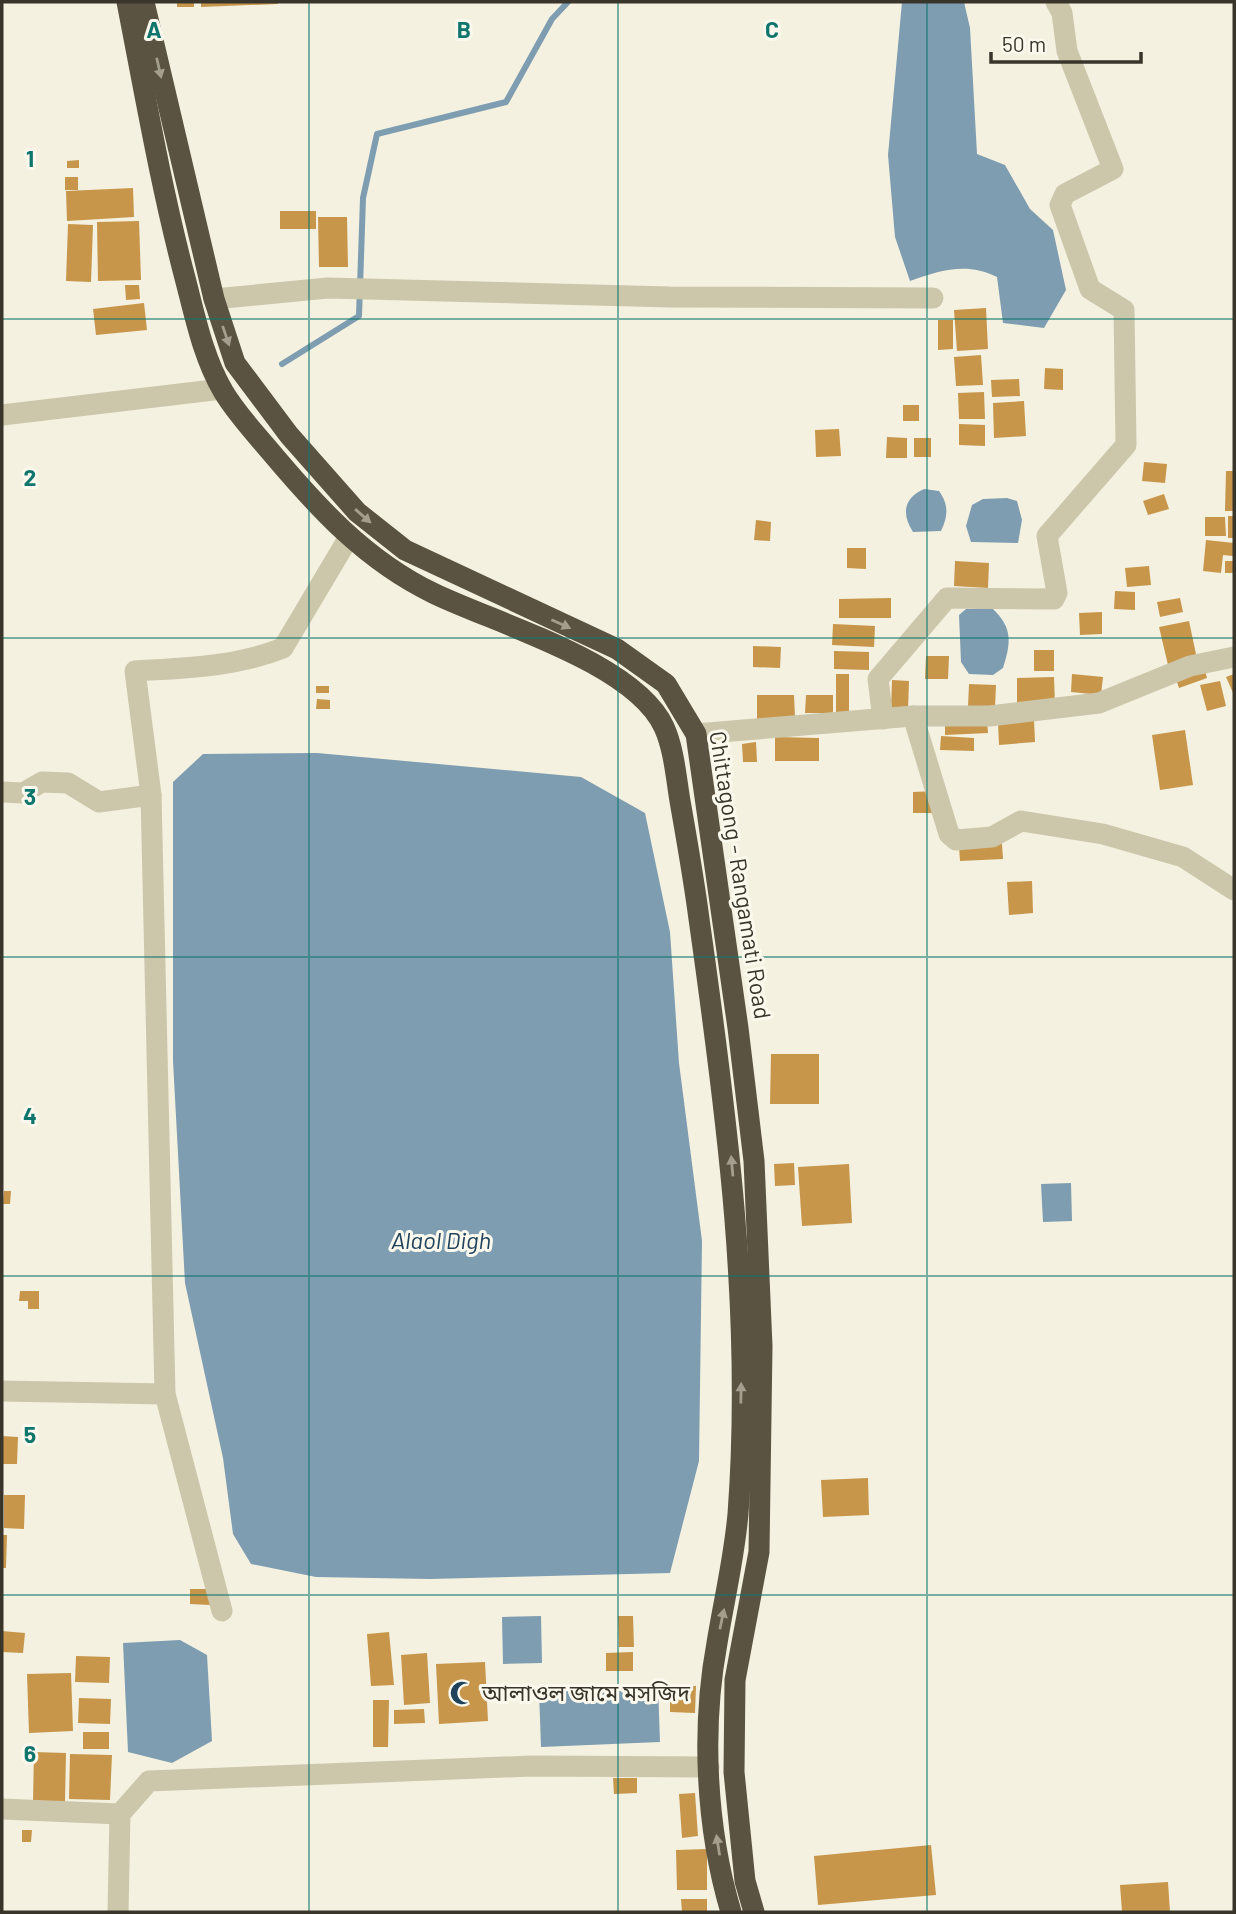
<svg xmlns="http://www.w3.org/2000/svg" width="1236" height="1914" viewBox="0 0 1236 1914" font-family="Barlow,'Noto Sans Bengali',sans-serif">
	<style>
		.water { fill: #7e9db1 }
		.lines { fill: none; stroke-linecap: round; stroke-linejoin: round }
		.stream { stroke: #7e9db1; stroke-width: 6 }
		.building { fill: #c7964a }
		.minor { stroke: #ccc6ab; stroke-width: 21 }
		.highway { stroke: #5b5341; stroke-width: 21 }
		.oneway { fill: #a39e8e }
		.grid { fill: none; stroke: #0f766e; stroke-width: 2; stroke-opacity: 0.55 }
		.labels { text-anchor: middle; stroke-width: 6; stroke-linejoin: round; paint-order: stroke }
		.street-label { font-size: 23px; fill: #3a352a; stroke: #fbf9ed }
		.poi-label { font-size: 23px; fill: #3a352a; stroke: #fbf9ed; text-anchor: start }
		.water-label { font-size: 24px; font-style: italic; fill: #1f425d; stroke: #fbf9ed }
		.grid-label { font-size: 23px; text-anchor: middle; font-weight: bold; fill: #0f766e; stroke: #fbf9ed; stroke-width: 6; stroke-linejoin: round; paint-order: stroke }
	</style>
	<rect width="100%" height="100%" fill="#f4f1e0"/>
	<g class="water">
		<path d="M902 2H964L970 28 977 154 1005 165 1030 209 1053 230 1066 290 1044 328 1003 323 997 277C967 262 941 270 910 281L895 237 888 155Z"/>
		<path d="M924 489 939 491C949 505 948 516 941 531L913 532C901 513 904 498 924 489Z"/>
		<path d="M1007 498 1017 501 1022 520 1018 543 971 542 966 526 972 505 983 499Z"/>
		<path d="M992 608C1013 628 1011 642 1003 668L993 675 969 674 961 662 959 615 966 609Z"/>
		<path d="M317 753 581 777 645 813 670 932 679 1063 702 1241 699 1461 670 1573 430 1579 316 1577 251 1564 233 1534 223 1458 185 1283 173 1061V782L203 754Z"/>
		<path d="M1071 1183 1072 1221 1043 1222 1041 1184Z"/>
		<path d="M541 1616 542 1663 503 1664 502 1617Z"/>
		<path d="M180 1640 207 1655 212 1741 172 1763 128 1752 123 1643Z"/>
		<path d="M658 1686 660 1742 541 1747 539 1691Z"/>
	</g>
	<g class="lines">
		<path class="stream" d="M282 364 359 316 363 198 377 134 506 102 552 19 568 2"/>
	</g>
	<g class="building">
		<rect x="177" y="2" width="17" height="5"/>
		<path d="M201 2H278V4L201 7Z"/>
		<path d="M79 160V168H67V161Z"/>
		<rect x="65" y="177" width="13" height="13"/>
		<path d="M133 188 134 217 67 221 66 191Z"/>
		<rect x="280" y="211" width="36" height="18"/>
		<path d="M318 217H347L348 267H319Z"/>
		<path d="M139 221 141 280 98 281 97 222Z"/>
		<path d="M68 224 93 225 91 282 66 281Z"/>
		<path d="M125 285H139L140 299 126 300Z"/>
		<path d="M144 303 147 330 96 335 93 309Z"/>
		<path d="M986 308 988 349 957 351 954 310Z"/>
		<path d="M938 320H953V349L938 350Z"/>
		<path d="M981 355 983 385 956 386 954 357Z"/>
		<path d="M1045 368 1063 369V390L1044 389Z"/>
		<path d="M1019 379 1020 396 992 397 991 380Z"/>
		<path d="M984 392 985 419H959L958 393Z"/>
		<path d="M1024 401 1026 436 994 438 993 403Z"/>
		<rect x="903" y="405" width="16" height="16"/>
		<path d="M959 424 985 425V446L959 445Z"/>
		<path d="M839 429 841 456 816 457 815 430Z"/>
		<path d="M887 437 907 438V458H886Z"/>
		<rect x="914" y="438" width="17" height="19"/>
		<path d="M1144 462 1167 464 1165 483 1142 481Z"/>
		<path d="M1226 471H1234V511H1225Z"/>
		<path d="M1164 494 1169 509 1148 515 1143 501Z"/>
		<rect x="1228" y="516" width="6" height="22"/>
		<path d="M1205 517H1225L1226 536H1205Z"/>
		<path d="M756 520 771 522 770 541 754 540Z"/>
		<path d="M1206 540 1234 543 1233 556 1223 555 1221 573 1203 571Z"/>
		<path d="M847 548H866V569L847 568Z"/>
		<path d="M955 561 989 563 988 588 954 586Z"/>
		<rect x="1225" y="561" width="9" height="12"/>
		<path d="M1149 566 1151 585 1127 587 1125 568Z"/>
		<path d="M1115 591 1135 592V610L1114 609Z"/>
		<path d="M891 598V618H839V599Z"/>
		<path d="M1180 598 1183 612 1160 617 1157 602Z"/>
		<path d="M1102 612V634L1080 635 1079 613Z"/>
		<path d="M1189 621 1197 659 1168 665 1159 627Z"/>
		<path d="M833 624 875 626 874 647 832 645Z"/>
		<path d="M753 646 781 647 780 668 753 667Z"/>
		<rect x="1034" y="650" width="20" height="21"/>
		<path d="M834 651 869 652V670L834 669Z"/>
		<path d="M926 656H949L948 679H925Z"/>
		<path d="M1204 667 1207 678 1179 688 1175 676Z"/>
		<rect x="836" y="674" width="13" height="38"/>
		<path d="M1072 674 1103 677 1101 695 1071 692Z"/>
		<path d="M1234 674V695L1226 677Z"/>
		<path d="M1054 677 1055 705 1017 706V678Z"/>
		<path d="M892 680 909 681 908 710 891 709Z"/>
		<path d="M1220 681 1226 706 1207 711 1200 685Z"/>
		<path d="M969 684 996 685 995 708 968 707Z"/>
		<rect x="316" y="686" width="13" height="7"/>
		<path d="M757 695H794L795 718 757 719Z"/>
		<path d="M806 695H833V713H805Z"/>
		<path d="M317 699 330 700V709H316Z"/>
		<path d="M987 720 988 733 945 735V721Z"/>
		<path d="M1034 720 1035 742 999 745 998 723Z"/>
		<path d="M1185 730 1193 785 1160 790 1152 735Z"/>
		<path d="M941 736 974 738V751L940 750Z"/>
		<path d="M775 737 819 738V761H775Z"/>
		<path d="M756 742 757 762H743L742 744Z"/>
		<path d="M935 791V813H913V792Z"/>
		<path d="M1002 844 1003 859 960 861 959 847Z"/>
		<path d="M1032 881 1033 913 1009 915 1007 882Z"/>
		<path d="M771 1054H819V1104H770Z"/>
		<path d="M794 1163 795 1185 775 1186 774 1164Z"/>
		<path d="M849 1164 852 1223 802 1226 798 1167Z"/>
		<path d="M4 1191H11L10 1204H3Z"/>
		<path d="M20 1291H39V1309H28V1301H19Z"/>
		<path d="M2 1436 18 1437 17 1464H2Z"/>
		<path d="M868 1478 869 1515 823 1517 821 1480Z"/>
		<path d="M4 1495H25L24 1529 4 1528Z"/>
		<path d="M2 1535H7L6 1568H2Z"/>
		<path d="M190 1589H210V1605L190 1604Z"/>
		<path d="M618 1616H633L634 1647H619Z"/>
		<path d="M2 1631 25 1633 23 1653 2 1652Z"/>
		<path d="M389 1632 394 1685 371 1686 367 1634Z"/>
		<path d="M633 1652V1671H606V1653Z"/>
		<path d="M427 1653 430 1703 404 1705 401 1655Z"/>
		<path d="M76 1656 110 1657 109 1683 75 1682Z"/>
		<path d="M485 1662 488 1721 439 1724 436 1664Z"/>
		<path d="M71 1673 73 1731 29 1733 27 1674Z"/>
		<path d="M670 1685 696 1686 695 1713 670 1712Z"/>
		<path d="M79 1698 111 1699 110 1724 78 1723Z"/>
		<path d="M373 1700H389L388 1747H373Z"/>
		<path d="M424 1709 425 1723 394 1724V1710Z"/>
		<rect x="83" y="1732" width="26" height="17"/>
		<path d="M34 1752 66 1753 65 1802 33 1801Z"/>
		<path d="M70 1754 112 1755 110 1800 69 1799Z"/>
		<path d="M613 1778H637V1793L614 1794Z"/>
		<path d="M695 1793 698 1836 682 1838 679 1794Z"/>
		<path d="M22 1830H32L31 1842H22Z"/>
		<path d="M931 1845 936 1895 818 1905 814 1856Z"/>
		<path d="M707 1849V1890H677L676 1850Z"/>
		<path d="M1168 1882 1170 1912H1122L1120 1885Z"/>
		<path d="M681 1899H707V1912H682Z"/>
	</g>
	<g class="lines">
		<g class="minor">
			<path d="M214 299 328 288 670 297 933 298"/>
			<path d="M2 415 222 389"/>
			<path d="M913 716H990L1099 703 1190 666 1234 657"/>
			<path d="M883 719 878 679 947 598 1054 599 1057 593 1047 536 1126 445 1124 310 1090 289 1060 205 1065 194 1113 169 1067 51 1062 13 1056 2"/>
			<path d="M696 734 913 716 949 834 956 840 992 837 1021 821 1103 834 1183 857 1234 890"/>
			<path d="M2 792 23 793 42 782 68 783 99 802 151 795 135 671C184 668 236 667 283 648L349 537"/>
			<path d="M151 795 165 1394 222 1611"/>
			<path d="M2 1391 165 1394"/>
			<path d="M2 1809 120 1814 149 1781 531 1766 709 1767"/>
			<path d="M118 1912 120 1814"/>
		</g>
		<g class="highway">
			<path d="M127 2C145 94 161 187 185 278 195 316 203 357 223 391 236 413 254 432 270 451 317 507 365 560 433 593 494 623 634 662 664 727 674 749 676 777 680 801 687 841 694 880 699 919 727 1117 753 1314 738 1514 734 1559 724 1600 717 1643 701 1730 706 1828 731 1912"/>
			<path d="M144 2 214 299 235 363 289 435 357 512 405 550 617 649 666 684 696 734 738 1028 754 1161 762 1346 759 1552 735 1680 734 1772 745 1881 754 1912"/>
		</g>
	</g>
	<defs><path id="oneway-solid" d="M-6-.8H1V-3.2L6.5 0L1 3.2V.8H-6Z" transform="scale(1.75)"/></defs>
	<g class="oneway">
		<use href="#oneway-solid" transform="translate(159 68) rotate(77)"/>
		<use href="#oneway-solid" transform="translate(226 336) rotate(71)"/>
		<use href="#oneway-solid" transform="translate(363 516) rotate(41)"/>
		<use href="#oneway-solid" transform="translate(561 624) rotate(24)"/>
		<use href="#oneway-solid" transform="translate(732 1166) rotate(-95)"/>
		<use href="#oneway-solid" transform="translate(741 1393) rotate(-89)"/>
		<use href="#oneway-solid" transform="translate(722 1619) rotate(-78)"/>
		<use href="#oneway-solid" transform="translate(718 1845) rotate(-99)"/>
	</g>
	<path class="grid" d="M309 2V1912M618 2V1912M927 2V1912M2 319H1234M2 638H1234M2 957H1234M2 1276H1234M2 1595H1234"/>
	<defs>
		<g id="mosque-bare" transform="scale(1.89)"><path d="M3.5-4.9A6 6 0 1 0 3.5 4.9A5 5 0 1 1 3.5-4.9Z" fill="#1f425d" stroke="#fbf9ed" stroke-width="2.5" paint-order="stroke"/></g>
	</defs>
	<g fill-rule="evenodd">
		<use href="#mosque-bare" x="462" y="1693"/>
	</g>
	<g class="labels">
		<g class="street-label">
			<text transform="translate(740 875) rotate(81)" y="8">Chittagong - Rangamati Road</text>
		</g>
		<g class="poi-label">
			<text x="482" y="1701">আলাওল জামে মসজিদ</text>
		</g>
		<g class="water-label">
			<text x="441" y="1249">Alaol Digh</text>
		</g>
	</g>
	<g class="grid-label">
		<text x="154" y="38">A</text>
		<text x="464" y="38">B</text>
		<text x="772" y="38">C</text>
		<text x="30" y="167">1</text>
		<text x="30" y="486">2</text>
		<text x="30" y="805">3</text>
		<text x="30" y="1124">4</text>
		<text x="30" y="1443">5</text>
		<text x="30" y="1762">6</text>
	</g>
	<rect width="1236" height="1914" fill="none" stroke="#3a352a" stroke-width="7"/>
	<path d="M991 52v10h150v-10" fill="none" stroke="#3a352a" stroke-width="3.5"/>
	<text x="1002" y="52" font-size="21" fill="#3a352a" stroke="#fbf9ed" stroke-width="5" paint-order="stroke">50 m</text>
</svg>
